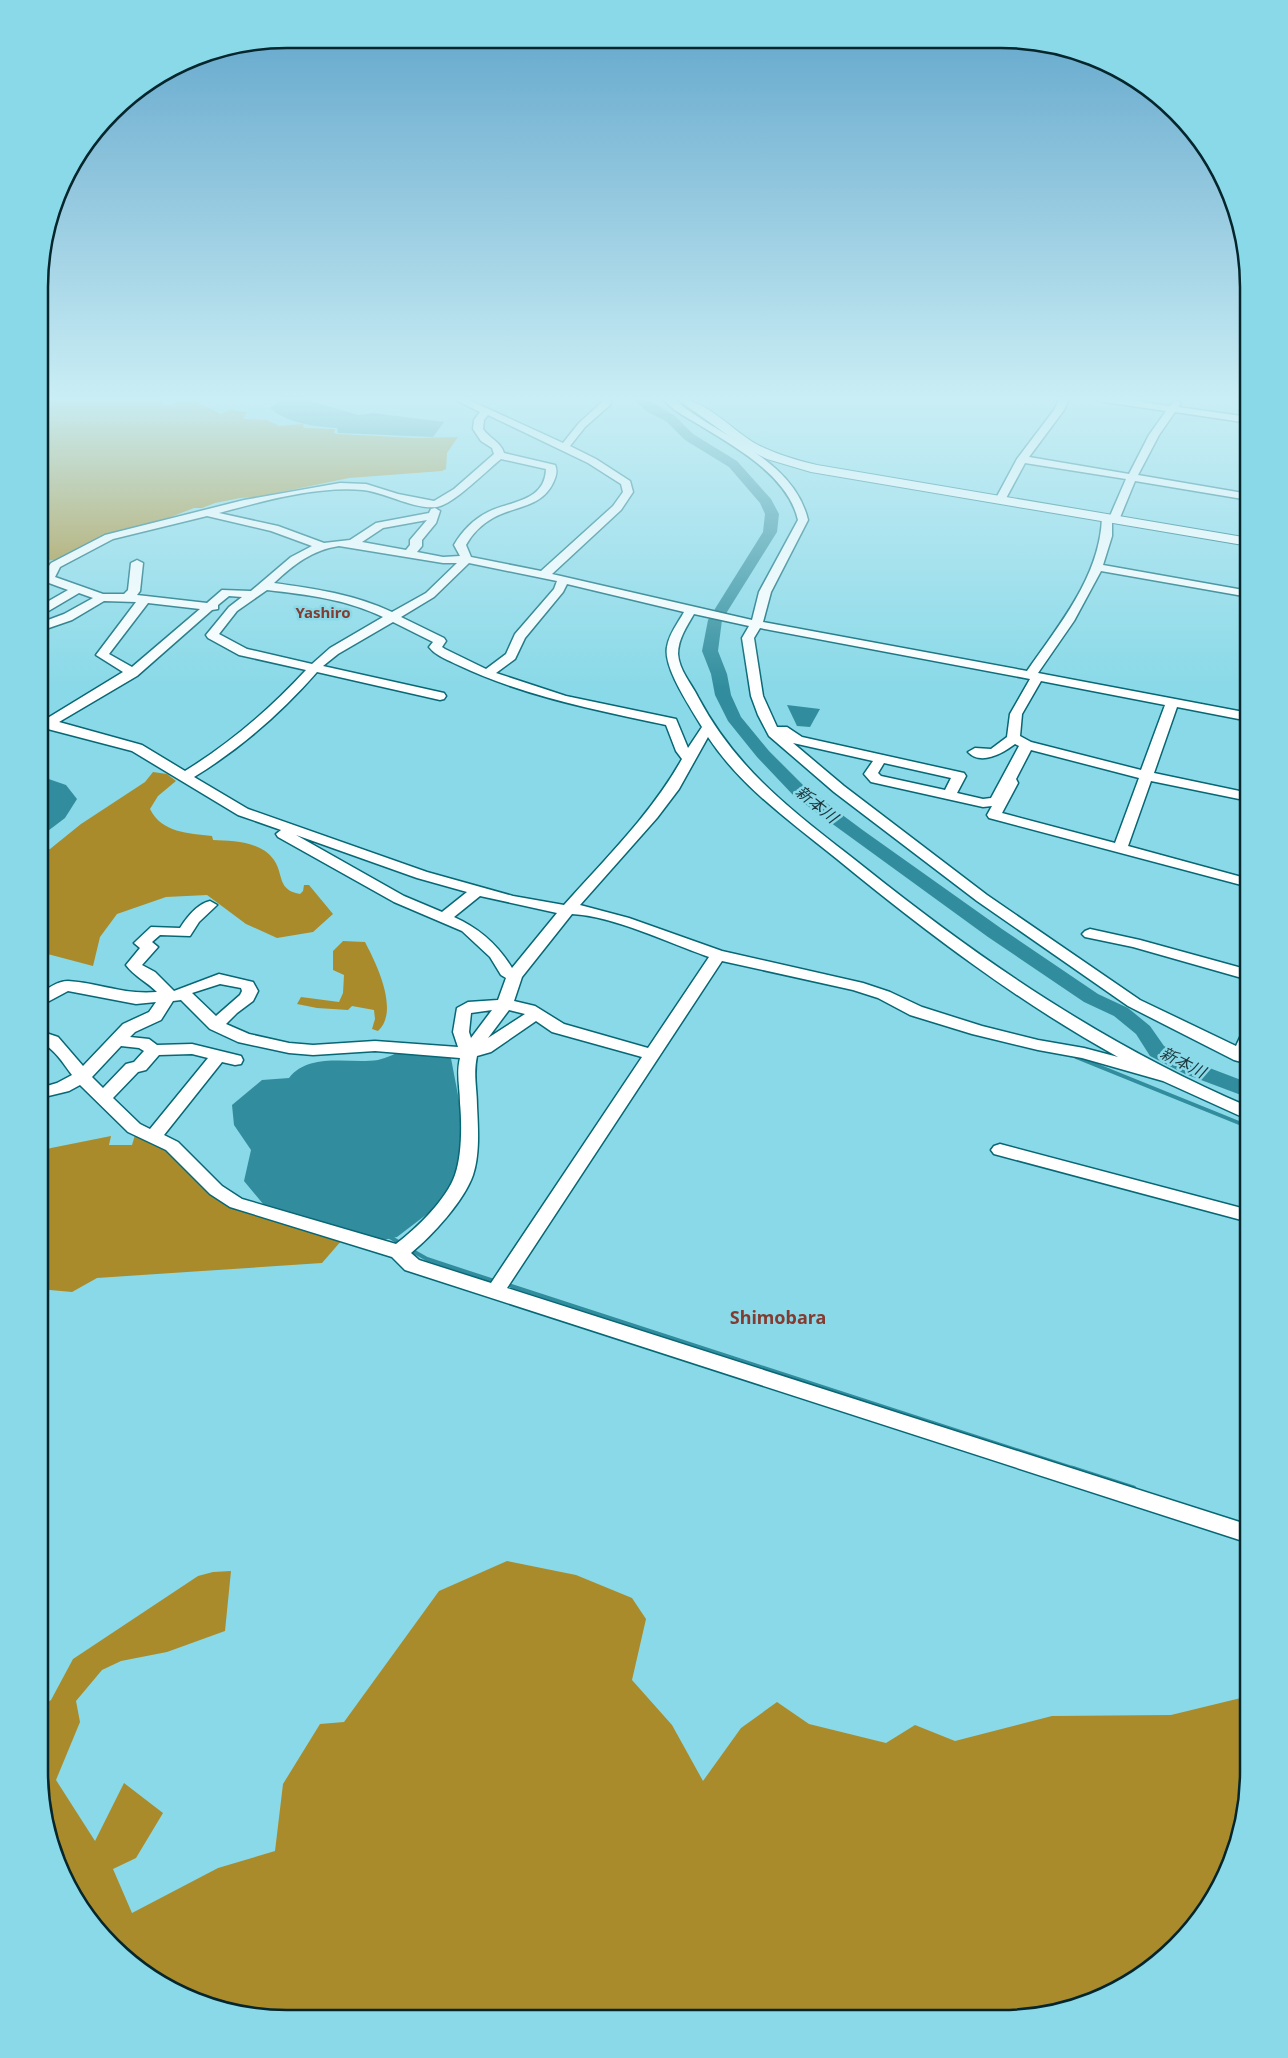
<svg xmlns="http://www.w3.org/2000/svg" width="1288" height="2058" viewBox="0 0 1288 2058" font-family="'Noto Sans','Noto Sans JP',sans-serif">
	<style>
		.forest { fill: #a98b2b }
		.water { fill: #318d9d }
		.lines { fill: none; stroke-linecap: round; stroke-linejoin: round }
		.stream-far1 { stroke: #318d9d; stroke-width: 4 }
		.stream { stroke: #318d9d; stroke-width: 4.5 }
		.river { fill: #318d9d; fill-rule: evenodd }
		.minor-casing { stroke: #076775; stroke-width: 3 }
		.major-casing { stroke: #076775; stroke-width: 2 }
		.minor { fill: #fff; fill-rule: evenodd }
		.major { fill: #fff; fill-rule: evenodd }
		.labels { text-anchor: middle; stroke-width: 5; stroke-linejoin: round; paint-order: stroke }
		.far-quarter-label { font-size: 15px; font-weight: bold; fill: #833c31; stroke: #8ad9e8 }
		.water-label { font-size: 16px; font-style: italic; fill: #1b373c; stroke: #8ad9e8 }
		.quarter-label { font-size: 18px; font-weight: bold; fill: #833c31; stroke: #8ad9e8 }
		.rim { fill: none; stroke: #04262c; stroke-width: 2.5 }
	</style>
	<rect width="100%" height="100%" fill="#8ad9e8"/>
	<g class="forest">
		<path d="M41 399H159L164 405H173L174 403C198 399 200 404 221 414L230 410 247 412 243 419 267 420 279 426 303 424 304 428 335 429 334 433 338 434 416 438 458 437 447 453 446 469 442 471 349 478 272 494 271 496 240 498 215 503 202 508H194L163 520 98 538 73 554 55 560 40 561Z"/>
		<path d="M153 772 167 774 176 781 158 796 150 809C162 833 188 833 212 836L213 840C233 841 261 841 274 860 284 875 277 890 300 894L303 891 304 885H309L333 914 313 932 277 938 246 924 207 895 166 897 117 914 100 937 93 966 40 952V850L50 849 81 824 145 782Z"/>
		<path d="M343 941 365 942C376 963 400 1011 378 1031L372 1029 375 1019 374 1010 352 1006 348 1010 317 1008 297 1004 301 997 339 1002 343 993 344 975 333 970V951Z"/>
		<path d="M135 1135 167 1147 228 1206 342 1240 322 1263 97 1278 72 1292 39 1289 40 1152 51 1148 111 1136 109 1145H132Z"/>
		<path d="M507 1561 576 1575 632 1598 646 1619 632 1680 672 1725 703 1781 741 1728 777 1702 809 1724 886 1743 915 1725 955 1741 1052 1716 1171 1715 1249 1696V1788L1231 1866 1198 1922 1152 1968 1096 2001 1002 2019 254 2017 192 2001 136 1968 90 1923 57 1866 39 1772V1708L51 1700 73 1659 198 1576 213 1572 231 1571 225 1631 167 1652 121 1661 102 1670 76 1701 80 1722 56 1780 95 1841 124 1783 163 1813 136 1858 113 1869 132 1913 218 1868 275 1851 283 1784 320 1724 344 1722 439 1591Z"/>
	</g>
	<g class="water">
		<path d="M281 399H303L359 415 373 413 444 422 433 437 338 433 337 428C316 427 286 423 270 408Z"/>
		<path d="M787 705 820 709 810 727 797 726Z"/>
		<path d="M40 776 66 785 77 799 65 818 40 837Z"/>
		<path d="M404 1050 450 1053 465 1132 459 1176 435 1208 397 1237 383 1240 264 1205 244 1181 251 1150 234 1125 232 1105 262 1080 289 1078C309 1052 349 1064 378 1060 387 1058 396 1053 404 1050Z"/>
	</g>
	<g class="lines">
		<g class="stream-far1">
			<path d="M1076 1057 1249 1127"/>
			<path d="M388 1236 402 1244"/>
			<path d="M411 1250 427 1259 497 1282"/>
			<path d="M505 1284 1075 1469"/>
		</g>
		<path class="stream" d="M1072 1468 1134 1488"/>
		<path class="river" d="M634 399H647L675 416 693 434 737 461 771 499 779 514 777 532 722 620 718 651 727 674 731 695 741 717 769 751 806 788 864 831 1002 929 1098 994 1128 1008 1150 1026 1164 1046 1199 1064 1249 1083V1098L1185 1074 1150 1056 1136 1034 1114 1016 1084 1002 988 937 794 796 757 757 728 721 715 695 711 674 702 651 708 620 763 532 765 514 760 503 729 467 685 440 667 422 646 411Z"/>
		<g class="minor-casing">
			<g id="minor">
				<path d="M453 399H467L563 443 579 423 602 402 601 399H611L610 405 585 427 570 446 596 459 630 481 633 492 621 510 552 574 752 620 759 592 798 520C788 476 737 448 701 426 688 418 673 411 663 399H674C717 437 793 457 808 520L771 592 763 622 1027 671C1059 625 1100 576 1102 518L1103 516H1110L1126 479 1025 463 1004 502H996L995 500 1017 459 1054 410 1059 399H1069L1064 410 1029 457 1129 474 1149 435 1166 411 1104 402 1099 399H1126L1169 406 1176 400 1181 403 1178 407 1249 417V423L1175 412 1159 435 1138 475 1249 494V500L1135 481 1119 520 1112 523V536L1103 565 1249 591V597L1101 571 1074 621 1038 673 1249 713V721L1177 707 1154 773 1249 793V801L1151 781 1128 846 1249 879V887L989 818 987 815 992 806 983 807 871 782 864 774 873 761 793 743 844 786 987 895 1140 1000 1236 1046 1243 1031 1249 1030V1064L1234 1060 1128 1006 977 901 834 792 769 736 758 715 751 696 742 638 749 626 694 614C687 626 678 639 678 654 679 670 691 683 698 697 739 774 797 814 864 867 984 963 1108 1047 1249 1107V1120L1163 1081 1082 1058 1038 1050 972 1034 910 1015 878 998 853 990 722 961 507 1288 1249 1525V1543L405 1270 392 1257 230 1207 210 1194 166 1150 128 1132 80 1085 69 1091 40 1098V1088L57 1083 72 1075C63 1063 54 1048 40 1042V1031L58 1037 83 1066 123 1024 149 1012 156 1002 136 1004 68 991 40 1006V994C48 988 58 981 68 981 100 983 123 995 157 992 147 982 134 976 126 965L140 948 134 943 151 927 180 928C187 917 197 904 210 901L217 905 199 922 190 936 160 935 152 942 158 947 142 965 155 972 174 991 219 974 253 982 258 991 253 1001 237 1013 226 1024 249 1034 289 1043 313 1045 375 1041 458 1047 453 1032 457 1008 468 1002 498 1000 506 978 501 975 490 957 462 931 394 902 278 837 276 834 281 830 238 815 132 751 40 727V719H46L123 672 96 655 136 602 104 601 72 620 40 631V623L64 614 93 598 79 593 40 616V606L68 590 49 583 40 587V579L51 563 105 535 244 500 340 483 366 484 398 494 434 501 454 489 494 454 492 448 481 441 473 429 474 420 480 412ZM488 415 588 463 621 484 623 492 613 506 541 571 471 557 466 545C472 534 482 524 493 518 514 506 541 508 553 483 556 477 558 471 555 465L504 453C501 442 489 438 483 429L484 420ZM501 459 546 469C545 502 510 501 488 512 474 519 462 531 454 545L460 556 443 557 417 552 422 546V540L436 523 440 511 435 508 431 509 429 513 376 523 350 540 324 543 278 526 219 513C263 501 317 486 363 490 384 492 415 510 437 507 454 504 487 470 501 459ZM207 516 271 531 312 546 291 557 251 591 222 590 207 603 137 595 140 591 143 563 137 560 131 563 128 590 124 594H103L55 577 60 567 113 539ZM427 520 410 540V545L406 550 362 542 383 528ZM339 546 443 563H457L426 593 392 612C353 594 316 589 274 583 293 565 312 550 339 546ZM469 563 557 581 554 589 515 634 506 654 486 669 445 649 442 647 446 641 444 638 401 617 434 597ZM567 584 684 612C678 623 669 634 667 647 663 668 691 708 702 727L688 748 676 719 566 696 496 673 515 659 525 638 563 592ZM267 590C309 595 345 599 383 617L330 648 312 664 247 649 219 634 237 611ZM229 596 242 597 229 607 206 635 208 638 239 655 306 670C271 708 229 744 185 771L142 745 59 722 137 676 212 610 218 609V605ZM148 603 200 609 132 667 109 654ZM393 622 433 642 429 647C436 656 448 660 458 665 523 696 595 710 666 725L676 751 682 759C651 814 606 858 564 905L513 896 427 872 248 809 194 777C240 749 282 712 317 672L440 700 444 699 446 696 444 693 323 666 338 654ZM760 628 1030 679 1010 714 1007 737 991 749 975 748 968 752C981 766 1003 753 1015 744L1019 746 991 798 983 799 957 793 966 776 964 773 802 737 787 727H777L763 696 754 638ZM1041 681 1165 705 1141 770 1031 742 1020 736 1022 714ZM708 737C741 787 791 822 837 859 926 932 1017 1001 1118 1057L1084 1048 1038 1040 982 1026 922 1007 890 992 863 983 722 951 629 918 580 905 657 818 679 789ZM1031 750 1139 778 1115 843 1002 813 1018 783 1016 779ZM884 763 951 778 945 790 881 776 878 773ZM296 835 417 878 467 892 442 912 404 896ZM480 896 557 913 512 968C498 945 479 928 454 917ZM572 914C613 916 669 943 709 957L648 1048 564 1024 535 1006 514 1001 522 977ZM220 984 241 988 242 991 240 995 216 1016 192 993ZM181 1000 210 1029 238 1042 289 1053 313 1055 375 1051 460 1058C456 1074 460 1087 460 1103 462 1124 462 1155 455 1175 447 1199 416 1229 396 1244L242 1199 222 1186 178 1142 164 1135 222 1062 235 1065 241 1064 243 1060 241 1056 192 1044 157 1045 149 1039 130 1037 135 1032 161 1020 173 1001ZM492 1010 471 1038 469 1032 471 1013ZM509 1010 525 1014 488 1038ZM536 1021 552 1032 642 1057 491 1283 419 1260 411 1253C432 1236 464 1201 473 1175 480 1154 478 1127 477 1106 477 1087 473 1075 477 1056L491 1052ZM121 1046 139 1048 144 1051 134 1062 126 1064 103 1088 92 1077ZM192 1054 208 1058 150 1129 140 1124 113 1098 138 1072 146 1070 159 1055Z"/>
				<path d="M1090 929 1140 940 1249 970V980L1133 947 1085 937 1082 934 1085 931Z"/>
				<path d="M1000 1144 1249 1210V1222L994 1154 991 1150 994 1146Z"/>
			</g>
		</g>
		<g class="major-casing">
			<path id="major" d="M677 399C707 399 732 431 758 445 776 454 796 460 817 465L1249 538V546L811 472 767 459 747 449Z"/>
		</g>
		<use href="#minor" class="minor"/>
		<use href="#major" class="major"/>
	</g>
	<linearGradient id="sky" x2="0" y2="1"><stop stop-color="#5fa4ca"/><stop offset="0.58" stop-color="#caeef5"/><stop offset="1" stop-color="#caeef5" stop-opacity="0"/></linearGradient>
	<rect width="1288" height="687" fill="url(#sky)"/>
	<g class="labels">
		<g class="far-quarter-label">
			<text x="323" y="618">Yashiro</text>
		</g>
		<g class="water-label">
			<text transform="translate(817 804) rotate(39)" y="6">新本川</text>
			<text transform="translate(1183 1062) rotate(27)" y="6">新本川</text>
		</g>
		<g class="quarter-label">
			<text x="778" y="1324">Shimobara</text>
		</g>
	</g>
	<path d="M0 0H1288V2058H0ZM287 48H1001A239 239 0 0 1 1240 287V1771A239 239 0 0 1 1001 2010H287A239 239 0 0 1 48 1771V287A239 239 0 0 1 287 48Z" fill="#8ad9e8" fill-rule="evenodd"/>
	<path class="rim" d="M287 48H1001A239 239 0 0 1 1240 287V1771A239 239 0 0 1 1001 2010H287A239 239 0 0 1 48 1771V287A239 239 0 0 1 287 48Z"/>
</svg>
